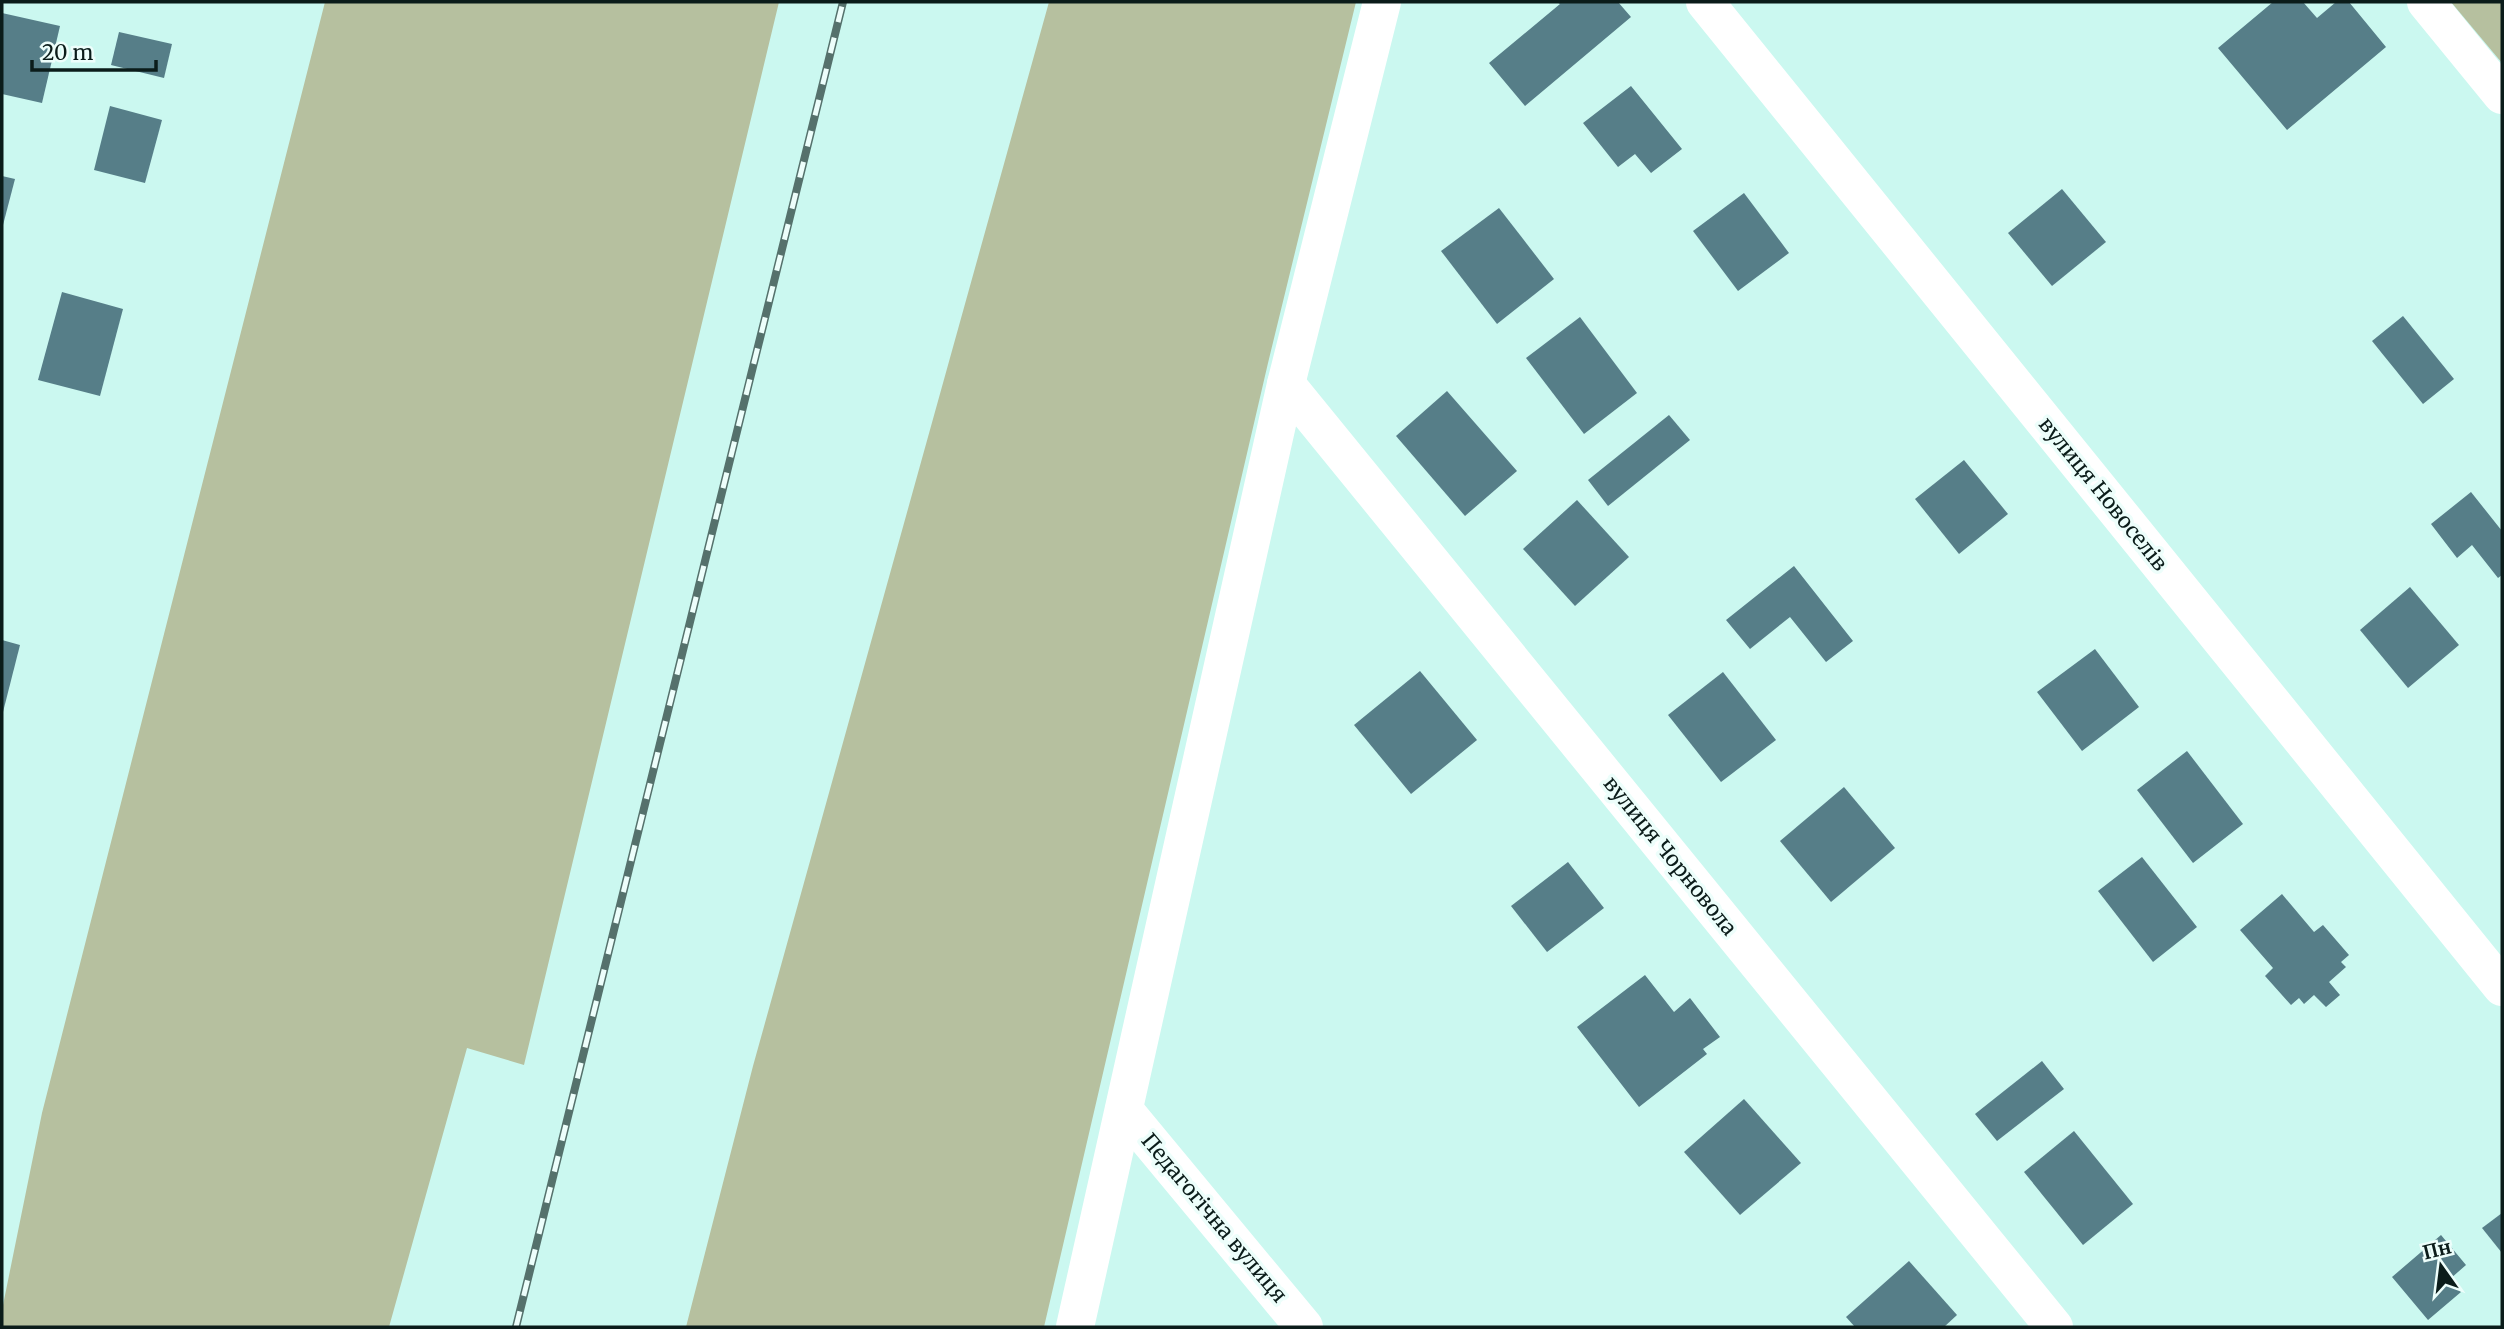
<svg xmlns="http://www.w3.org/2000/svg" width="2504" height="1329" viewBox="0 0 2504 1329" font-family="Merriweather,serif">
	<style>
		.green { fill: #b6c09f }
		.building { fill: #567e88 }
		.lines { fill: none; stroke-linecap: round; stroke-linejoin: round }
		.minor { stroke: #fff; stroke-width: 38 }
		.rail-casing { stroke: #55716c; stroke-width: 8 }
		.rail { stroke: #edfefb; stroke-width: 5; stroke-dasharray: 16; stroke-linecap: butt }
		.labels { text-anchor: middle; stroke-width: 7; stroke-linejoin: round; paint-order: stroke }
		.street-label { font-size: 21px; fill: #0b1c1a; stroke: #edfefb }
	</style>
	<rect width="100%" height="100%" fill="#cbf8f0"/>
	<g class="green">
		<path d="M325 2H779L524 1065 467 1048 389 1327H2V1310L42 1113Z"/>
		<path d="M1049 2H1356L1268 363 1044 1327H686L753 1066Z"/>
		<path d="M2451 2H2502V63Z"/>
	</g>
	<g class="building">
		<path d="M1557 2H1618L1631 17 1525 106 1489 63 1560 4Z"/>
		<path d="M2273 2H2303L2317 18 2336 2H2349L2386 47 2287 130 2218 48Z"/>
		<path d="M2 13 60 26 42 103 2 94Z"/>
		<path d="M119 32 172 44 164 78 111 65Z"/>
		<path d="M1631 86 1682 149 1651 173 1635 154 1618 167 1583 123Z"/>
		<path d="M110 106 162 120 145 183 94 170Z"/>
		<path d="M2 176 15 179 3 225H2Z"/>
		<path d="M2062 189 2106 242 2052 286 2008 233Z"/>
		<path d="M1744 193 1789 253 1738 291 1693 231Z"/>
		<path d="M1499 208 1554 279 1497 324 1441 251Z"/>
		<path d="M62 292 123 309 100 396 38 380Z"/>
		<path d="M2403 316 2454 379 2423 404 2372 341Z"/>
		<path d="M1580 317 1637 393 1584 434 1526 358Z"/>
		<path d="M1447 391 1517 471 1465 516 1396 436Z"/>
		<path d="M1669 415 1690 440 1608 506 1588 480Z"/>
		<path d="M1964 460 2008 514 1959 554 1915 499Z"/>
		<path d="M2471 492 2502 531V575L2498 578 2472 545 2457 558 2431 524Z"/>
		<path d="M1577 500 1629 557 1575 606 1523 549Z"/>
		<path d="M1794 566 1853 641 1826 662 1790 617 1750 649 1726 620Z"/>
		<path d="M2410 587 2459 645 2408 688 2360 630Z"/>
		<path d="M2 640 20 645 3 712H2Z"/>
		<path d="M2095 649 2139 707 2082 751 2037 692Z"/>
		<path d="M1420 671 1477 740 1411 794 1354 725Z"/>
		<path d="M1723 672 1776 740 1721 782 1668 715Z"/>
		<path d="M2187 751 2243 824 2193 863 2137 790Z"/>
		<path d="M1844 787 1895 848 1831 902 1780 841Z"/>
		<path d="M2142 857 2197 927 2153 962 2098 891Z"/>
		<path d="M1568 862 1604 908 1547 952 1511 906Z"/>
		<path d="M2282 894 2314 932 2323 925 2349 955 2341 962 2346 967 2329 982 2340 995 2326 1007 2314 995 2304 1004 2299 998 2291 1005 2265 976 2273 968 2240 930Z"/>
		<path d="M1645 975 1674 1012 1690 998 1720 1037 1703 1049 1707 1054 1639 1107 1577 1027Z"/>
		<path d="M2042 1061 2064 1089 1997 1141 1975 1114Z"/>
		<path d="M1744 1099 1801 1163 1740 1215 1684 1152Z"/>
		<path d="M2074 1131 2133 1204 2083 1245 2024 1172Z"/>
		<path d="M2502 1213V1253L2482 1228Z"/>
		<path d="M2441 1235 2466 1265 2450 1279 2461 1292 2428 1320 2392 1277Z"/>
		<path d="M1909 1261 1957 1315 1944 1327H1855L1846 1317Z"/>
	</g>
	<g class="lines">
		<g class="minor">
			<path d="M1705 2 2502 987"/>
			<path d="M2426 2 2502 95"/>
			<path d="M1286 384 2054 1327"/>
			<path d="M1124 1110 1304 1327"/>
			<path d="M1075 1327 1286 384 1382 2"/>
		</g>
		<g class="rail-casing">
			<path id="rail" d="M516 1327 843 2"/>
		</g>
		<use href="#rail" class="rail"/>
	</g>
	<g class="labels">
		<g class="street-label">
			<text transform="translate(2103 494) rotate(51)" y="7">вулиця Новоселів</text>
			<text transform="translate(1670 856) rotate(51)" y="7">вулиця Чорновола</text>
			<text transform="translate(1214 1218) rotate(50)" y="7">Педагогічна вулиця</text>
		</g>
	</g>
	<rect width="2504" height="1329" fill="none" stroke="#0b1c1a" stroke-width="7"/>
	<g transform="translate(2441 1266) rotate(346)" stroke="#edfefb" stroke-width="5" paint-order="stroke">
	<path d="M0-5L12 26L0 18L-12 26Z" fill="#0b1c1a"/>
	<text y="-10" font-size="19" font-weight="bold" text-anchor="middle" fill="#0b1c1a">Пн</text>
	</g>
	<path d="M32 60v10h124v-10" fill="none" stroke="#0b1c1a" stroke-width="3.5"/>
	<text x="42" y="60" font-size="21" fill="#0b1c1a" stroke="#edfefb" stroke-width="5" paint-order="stroke">20 m</text>
</svg>
